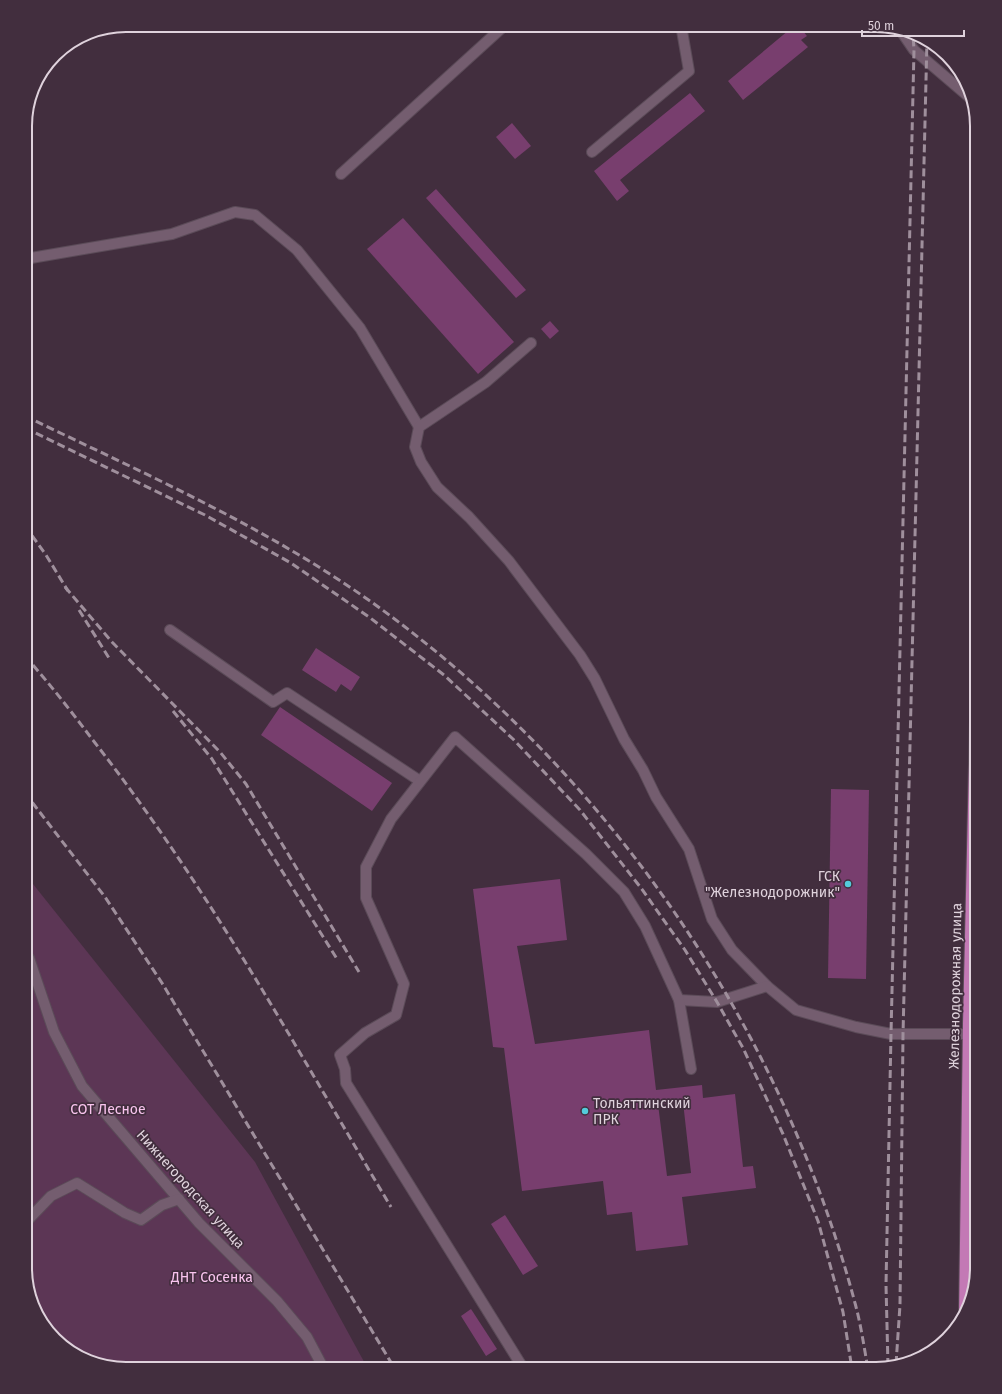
<svg xmlns="http://www.w3.org/2000/svg" width="1002" height="1394" viewBox="0 0 1002 1394" font-family="'Fira Sans',sans-serif">
	<style>
		.green { fill: #5c3655 }
		.building { fill: #783e6e; fill-rule: evenodd }
		.lines { fill: none; stroke-linecap: round; stroke-linejoin: round }
		.minor-casing { stroke: #5b4b58; stroke-width: 12 }
		.major-casing { stroke: #5b4b58; stroke-width: 12 }
		.minor { stroke: #745d6f; stroke-width: 10 }
		.major { stroke: #c379b5; stroke-width: 10 }
		.rail { stroke: #9f8f9c; stroke-width: 3; stroke-dasharray: 8 4; stroke-linecap: butt }
		.poi-dot { fill: #53cbdb; stroke: #422e3e; stroke-width: 1.5 }
		.labels { text-anchor: middle; stroke-width: 3.5; stroke-linejoin: round; paint-order: stroke }
		.poi-label { font-size: 14px; fill: #dfd2dc; stroke: #422e3e; text-anchor: end }
		.street-label { font-size: 14px; fill: #dfd2dc; stroke: #422e3e }
		.park-label { font-size: 14px; fill: #f9c4ee; stroke: #422e3e }
		.rim { fill: none; stroke: #dfd2dc; stroke-width: 2 }
	</style>
	<rect width="100%" height="100%" fill="#422e3e"/>
	<path class="green" d="M25 874 255 1162 368 1369H119L75 1355 39 1319 25 1268Z"/>
	<g class="building">
		<path d="M795 25H798L807 36 801 40 808 47 743 100 728 81Z"/>
		<path d="M690 93 705 111 620 180 629 191 617 201 594 171Z"/>
		<path d="M512 123 531 146 515 159 496 137Z"/>
		<path d="M436 189 526 290 516 298 426 198Z"/>
		<path d="M403 218 514 342 478 374 367 249Z"/>
		<path d="M550 321 559 331 550 339 541 329Z"/>
		<path d="M316 648 360 677 351 691 341 684 336 692 302 670Z"/>
		<path d="M280 707 392 783 372 811 261 735Z"/>
		<path d="M831 789 869 790 866 979 828 978Z"/>
		<path d="M560 879 567 940 517 946 535 1044 649 1030 656 1090 702 1085 703 1098 735 1094 743 1167 753 1166 756 1188 682 1197 688 1245 636 1251 632 1212 607 1215 603 1181 522 1191 504 1048 493 1047 473 889ZM683 1102 691 1173 667 1176 658 1104Z"/>
		<path d="M505 1215 538 1266 523 1275 491 1224Z"/>
		<path d="M471 1309 497 1349 486 1356 461 1316Z"/>
	</g>
	<g class="lines">
		<g class="minor-casing">
			<g id="minor">
				<path d="M901 31 914 50 969 97"/>
				<path d="M592 152 689 71 681 25"/>
				<path d="M341 174 505 25"/>
				<path d="M25 264 31 258 172 234 235 212 255 215 297 250 360 328 419 427"/>
				<path d="M531 343 486 382 419 427 415 447 421 462 437 487 469 517 509 561 580 655 595 679 624 739 643 770 656 797 689 849 712 919 732 950 767 986 796 1010 856 1027 891 1034H968"/>
				<path d="M170 630 273 702 287 693 420 781"/>
				<path d="M25 953 29 958 54 1032 82 1086 199 1223 277 1301 307 1337 324 1369"/>
				<path d="M679 1000 717 1002 767 986"/>
				<path d="M968 1024 977 1025"/>
				<path d="M25 1223 51 1196 77 1183 125 1213 141 1220 162 1205 179 1199"/>
				<path d="M523 1368 346 1083 345 1069 340 1055 365 1033 396 1015 404 984 366 898V867L391 819 455 737 586 854 624 892 645 926 679 1000 691 1069"/>
				<path d="M311 1369 323 1368"/>
			</g>
		</g>
		<g class="major-casing">
			<path id="major" d="M964 1316 968 1024 977 633"/>
		</g>
		<use href="#minor" class="minor"/>
		<use href="#major" class="major"/>
		<g class="rail">
			<path d="M25 416C145 474 269 528 377 606 610 775 781 1026 855 1303 861 1325 864 1347 868 1369"/>
			<path d="M25 428 205 515 291 563 369 617 444 675 513 739 580 810 641 888 685 950 717 1002 743 1048 783 1134 818 1221 843 1312 852 1369"/>
			<path d="M25 526 46 555 68 591"/>
			<path d="M65 587 112 642 220 752 246 784 359 972"/>
			<path d="M79 610 109 658"/>
			<path d="M25 656C49 683 71 711 92 739 207 885 296 1048 391 1207"/>
			<path d="M173 711 212 759 337 959"/>
			<path d="M25 793 105 897 162 983 395 1369"/>
			<path d="M896 1364 900 1305 903 1035 927 39"/>
			<path d="M888 1366 886 1285 891 1034 914 50 913 34"/>
		</g>
	</g>
	<g class="poi-dot">
		<circle cx="848" cy="884" r="4"/>
		<circle cx="585" cy="1111" r="4"/>
	</g>
	<g class="labels">
		<g class="poi-label">
			<text x="840" y="881">ГСК<tspan x="840" dy="16">"Железнодорожник"</tspan></text>
			<text x="593" y="1108" text-anchor="start">Тольяттинский<tspan x="593" dy="16">ПРК</tspan></text>
		</g>
		<g class="street-label">
			<text transform="translate(955 986) rotate(-89)" y="5">Железнодорожная улица</text>
			<text transform="translate(191 1189) rotate(48)" y="5">Нижнегородская улица</text>
		</g>
		<g class="park-label">
			<text x="108" y="1114">СОТ Лесное</text>
			<text x="212" y="1282">ДНТ Сосенка</text>
		</g>
	</g>
	<path d="M0 0H1002V1394H0ZM126 32H876A94 94 0 0 1 970 126V1268A94 94 0 0 1 876 1362H126A94 94 0 0 1 32 1268V126A94 94 0 0 1 126 32Z" fill="#422e3e" fill-rule="evenodd"/>
	<path class="rim" d="M126 32H876A94 94 0 0 1 970 126V1268A94 94 0 0 1 876 1362H126A94 94 0 0 1 32 1268V126A94 94 0 0 1 126 32Z"/>
	<path d="M862 30v6h102v-6" fill="none" stroke="#dfd2dc" stroke-width="2"/>
	<text x="868" y="30" font-size="12" fill="#dfd2dc" stroke="#422e3e" stroke-width="3" paint-order="stroke">50 m</text>
</svg>
